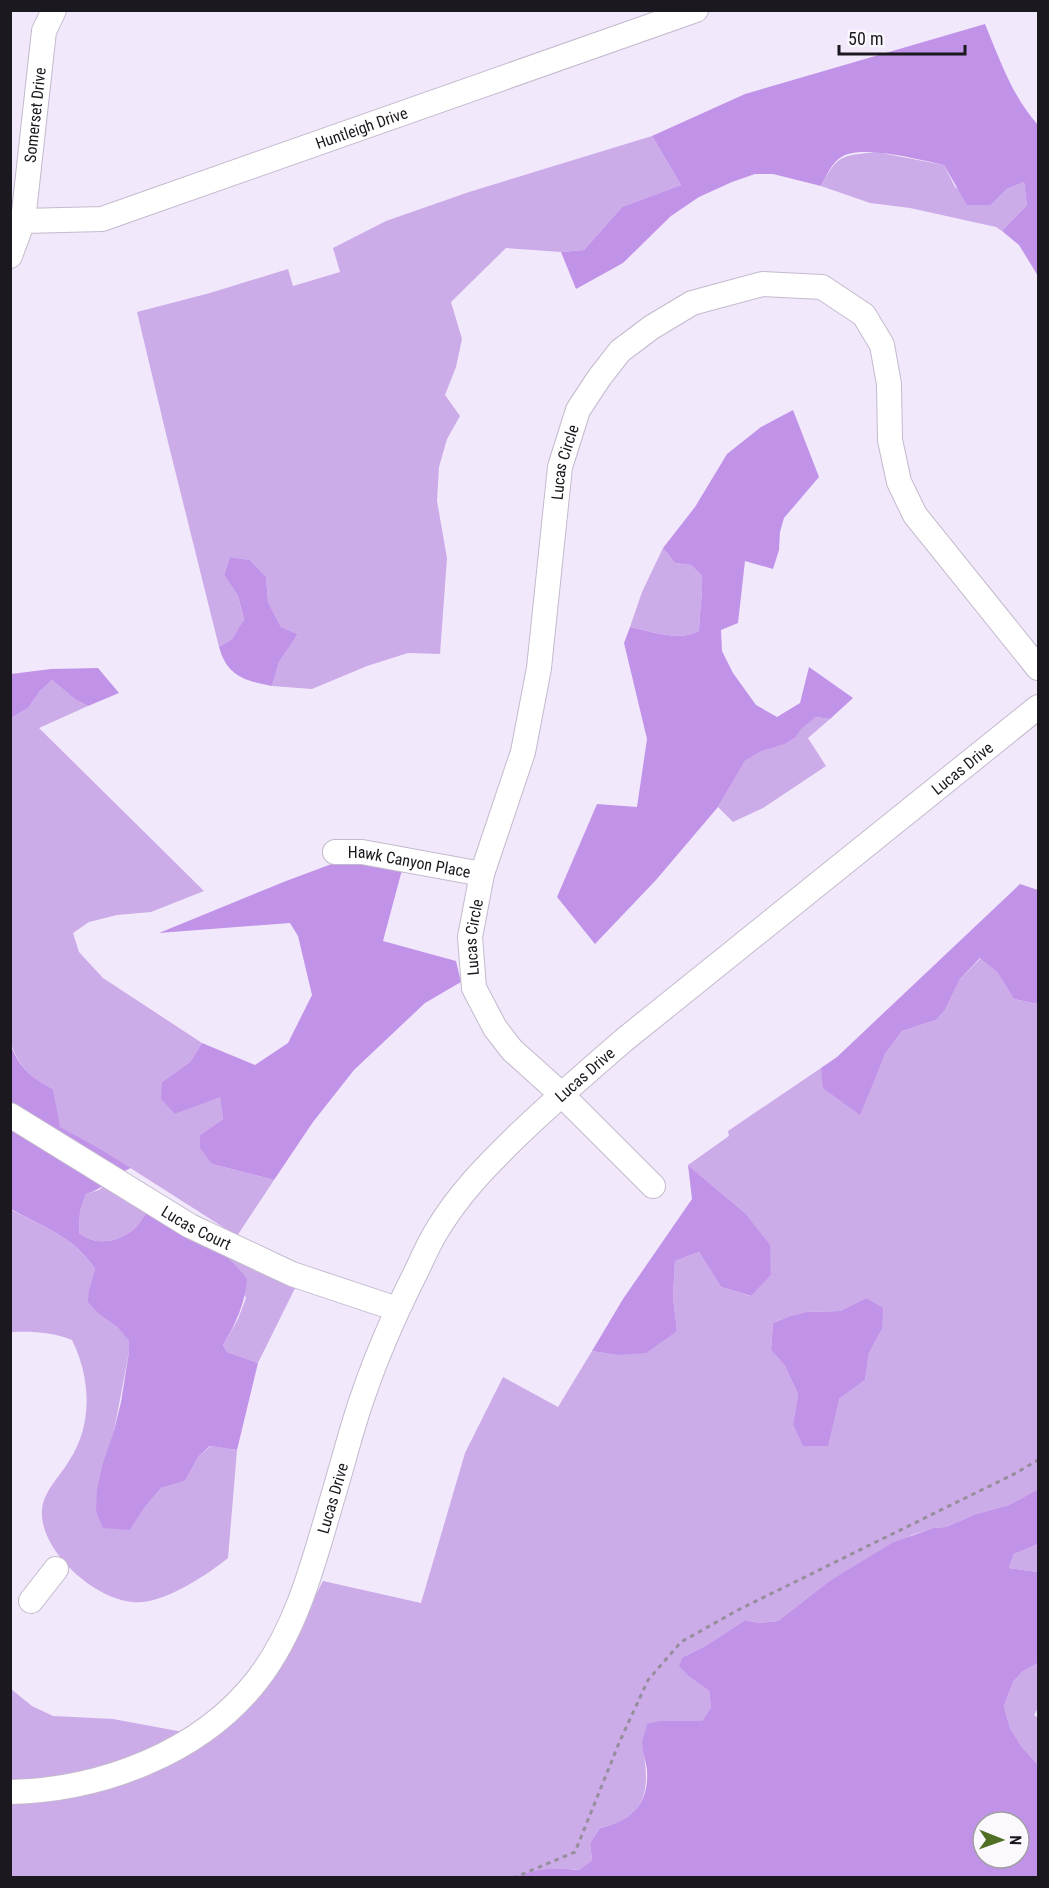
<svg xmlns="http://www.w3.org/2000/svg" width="1049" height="1888" viewBox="0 0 1049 1888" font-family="'Roboto Condensed',sans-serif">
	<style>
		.green { fill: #ccabe9; fill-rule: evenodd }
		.forest { fill: #c193e8; fill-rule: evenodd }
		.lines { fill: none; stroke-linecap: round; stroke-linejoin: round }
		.minor-casing { stroke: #c4bacd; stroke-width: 26 }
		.path { stroke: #958e9c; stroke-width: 3; stroke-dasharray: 4.5 4.5; stroke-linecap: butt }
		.minor { stroke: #fff; stroke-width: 24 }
		.labels { text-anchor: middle; stroke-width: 6; stroke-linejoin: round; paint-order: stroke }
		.street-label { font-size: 16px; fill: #1b181f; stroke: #fbf9fd }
	</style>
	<rect width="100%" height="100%" fill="#f2e8fc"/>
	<g class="green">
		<path d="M652 136 681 185 622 207 584 250 561 252 506 248 451 302 462 339 456 367 445 395 460 416 447 439 439 467 437 501 447 558 440 654 408 653 367 666 312 689 272 686 279 662 298 634 281 627 268 602 266 577 250 560 230 557 224 575 238 596 244 621 232 639 219 647 167 438 137 312 210 293 288 269 293 286 340 272 333 248 386 221 469 192Z"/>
		<path d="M876 152 944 165 955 187 991 205 1007 189 1024 182 1027 205 1002 231 996 227 910 208 870 203 821 186C838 154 841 156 876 152Z"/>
		<path d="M663 548 675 563 691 565 702 576C703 594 699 612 699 631 679 642 652 631 630 627L642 592Z"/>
		<path d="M52 680 76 700 88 706 39 728 204 891 151 912 117 915 89 922 73 933 79 952 103 978 202 1043 190 1062 162 1082 175 1114 220 1096 223 1119 200 1135 212 1164 274 1180 237 1236 99 1148 59 1127 53 1089C30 1077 20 1068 11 1044V718L28 708 40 691Z"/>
		<path d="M816 717 830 719 808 738 826 766 763 808 733 822 718 807 745 761 760 752 785 744 795 738 800 729Z"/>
		<path d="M981 958 997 972 1014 999 1038 1004V1489L1009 1505 976 1514 946 1527 933 1528 912 1535 828 1582 778 1621 759 1623 745 1620 707 1645 683 1657 691 1678 709 1691 711 1707 702 1721H661L642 1743C650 1787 650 1817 600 1828L590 1843 592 1860 579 1870C554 1867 538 1868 515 1878H11V1801L180 1759 308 1610 323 1581 421 1603 465 1453 503 1377 558 1407 592 1351 617 1355 677 1331 673 1297 675 1261 699 1252 721 1287 750 1296 771 1275 769 1245 745 1213 688 1165 729 1136 728 1131 821 1068 824 1088 874 1078 885 1054 902 1031 936 1020 945 1010 960 979ZM866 1298 882 1329 869 1353 865 1380 839 1399 793 1424 798 1394 785 1366 771 1350 773 1323 790 1316 806 1312 840 1311Z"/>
		<path d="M109 1181 149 1209C144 1215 140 1224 134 1229 118 1243 95 1246 79 1233L80 1211 86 1194 99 1190Z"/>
		<path d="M10 1209C42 1227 74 1236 95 1269L89 1289 100 1315 117 1327 129 1339V1352L114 1431 130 1530 145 1507 161 1488 185 1481 198 1457 211 1446 237 1450 228 1558C207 1575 170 1599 143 1602 102 1607 38 1552 42 1509 44 1491 60 1476 69 1461 93 1425 91 1378 72 1340 52 1332 32 1331 11 1332Z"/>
		<path d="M220 1251 299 1280 258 1363 227 1352 223 1345 238 1319 246 1298Z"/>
		<path d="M1038 1544V1572L1009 1568 1014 1554Z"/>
		<path d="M1038 1663V1708L1034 1715 1038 1718V1765L1021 1746 1010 1728 1004 1706 1013 1682 1022 1672Z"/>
		<path d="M11 1689 32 1706 53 1716 113 1719 183 1732C149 1752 110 1768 71 1775 51 1779 30 1779 11 1781Z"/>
	</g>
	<g class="forest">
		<path d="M985 24C1000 60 1012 96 1038 125V276L1019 245 1002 231 1027 205 1024 182 1007 189 991 205H967L944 165C920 160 864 145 843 156 831 163 827 175 821 186L773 174H755L732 182 699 197 671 216 623 263 576 289 561 252 584 250 622 207 681 185 652 136 745 94Z"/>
		<path d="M793 410 819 477 784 518 780 532 779 550 773 569 745 561 738 623 721 630 722 651 733 673 756 705 777 717 800 703 809 667 853 698 830 719 816 717 801 729 795 738 785 744 760 752 745 761 718 807 656 880 595 944 557 897 597 804 637 807 647 739 624 643 630 627C651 631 679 642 699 631 699 613 703 594 702 576L691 565 675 563 663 548 695 507 727 454 761 427Z"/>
		<path d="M230 557 250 560 266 577 268 602 281 627 298 634 279 662 272 686C245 681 227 676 219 647L232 639 244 620 238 596 224 575Z"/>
		<path d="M98 668 119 693 88 706 76 700 52 680 40 691 28 708 11 718V674L51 669Z"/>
		<path d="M373 860 402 870 383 941 456 961 461 982 425 1003 354 1070 313 1122 274 1180 212 1164 200 1148V1135L223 1119 220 1097 175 1114 161 1099 162 1082 190 1062 202 1043 255 1065 288 1043 312 995 298 936 290 923 159 933 286 881 337 862Z"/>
		<path d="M1020 884 1038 890V1006V1004L1014 999 997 972 980 958 960 979 945 1010 936 1020 902 1031 885 1054 860 1115 823 1088 821 1068 837 1057Z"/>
		<path d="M10 1044C20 1068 30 1077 53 1089L60 1127 99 1148 131 1168C114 1174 104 1189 86 1194L80 1211 79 1233C95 1246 118 1243 134 1229 140 1224 144 1215 149 1209 183 1229 223 1246 247 1279 245 1304 236 1323 223 1345L227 1352 258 1363 237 1450 210 1446 198 1457 185 1481 161 1488 145 1507 130 1530 103 1528 96 1511 97 1490 103 1463 114 1431 121 1402 129 1352V1340L117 1327 100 1315 88 1302 89 1289 95 1269C74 1236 42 1227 11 1209Z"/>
		<path d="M688 1165 745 1213 770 1245 771 1275 751 1296 721 1287 699 1252 675 1261 673 1297 677 1331 646 1353 617 1355 592 1351 623 1299 692 1199Z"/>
		<path d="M866 1298 883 1308 882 1329 869 1353 865 1380 839 1399 828 1446H803L793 1424 798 1394 785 1366 771 1350 773 1323 790 1316 806 1312 840 1311Z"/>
		<path d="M1038 1489V1544L1014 1554 1009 1568 1038 1572V1663L1022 1672 1013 1682 1004 1706 1010 1728 1021 1746 1038 1765V1877H515C539 1868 554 1867 579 1870L592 1860 590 1843 600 1828C632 1821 649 1804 647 1770 646 1761 642 1751 642 1742 643 1737 646 1730 647 1724L660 1721H702L711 1707 709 1691 691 1678 679 1666 683 1657 707 1645 745 1620 759 1623 778 1621 828 1582 892 1543 933 1528 946 1527 976 1514 1009 1505ZM983 1822H1019V1858H983Z"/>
	</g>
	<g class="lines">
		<g class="minor-casing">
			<g id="minor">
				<path id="s1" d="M23 221 102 219 696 10"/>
				<path id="s2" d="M10 256 23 221 44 31 54 10"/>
				<path id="s3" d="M335 852H362L482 874"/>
				<path id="s4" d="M10 1115 190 1226 292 1274 397 1309"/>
				<path id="s5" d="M653 1186 561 1094 512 1050 495 1028 474 988 470 937 482 874 523 752 539 668 560 467 578 410 599 378 620 351 652 327 692 303 762 284 822 287 864 315 882 345 889 384 890 440 899 482 915 515 1038 668"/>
				<path d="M31 1601 56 1569"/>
				<path id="s6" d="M10 1792C101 1790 201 1753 258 1679 299 1626 315 1556 334 1493 344 1460 352 1426 364 1393 378 1352 396 1312 415 1274 422 1260 428 1245 436 1232 458 1195 485 1167 516 1137 551 1103 587 1072 624 1040L1038 707"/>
			</g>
		</g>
		<path class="path" d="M513 1878 575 1852 619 1743 648 1680 681 1642 738 1610 1016 1473 1038 1460"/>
		<use href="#minor" class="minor"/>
	</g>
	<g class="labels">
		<g class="street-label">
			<text dy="6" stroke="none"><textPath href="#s2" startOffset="144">Somerset Drive</textPath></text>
			<text dy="6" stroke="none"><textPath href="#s1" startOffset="354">Huntleigh Drive</textPath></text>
			<text dy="6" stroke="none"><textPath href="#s5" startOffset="806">Lucas Circle</textPath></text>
			<text dy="6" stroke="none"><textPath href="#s6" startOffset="1468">Lucas Drive</textPath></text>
			<text dy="6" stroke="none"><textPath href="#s3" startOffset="75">Hawk Canyon Place</textPath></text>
			<text dy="6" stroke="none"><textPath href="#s5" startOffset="320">Lucas Circle</textPath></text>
			<text dy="6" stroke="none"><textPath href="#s6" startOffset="982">Lucas Drive</textPath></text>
			<text dy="6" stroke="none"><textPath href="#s4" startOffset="218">Lucas Court</textPath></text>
			<text dy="6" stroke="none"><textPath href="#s6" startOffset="478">Lucas Drive</textPath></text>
		</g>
	</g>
	<rect width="1049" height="1888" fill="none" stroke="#1b181f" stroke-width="24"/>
	<g transform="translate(1001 1840) rotate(91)"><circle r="28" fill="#fbf9fd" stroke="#a19fa4" stroke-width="1.5"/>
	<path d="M0-4.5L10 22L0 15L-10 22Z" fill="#516f24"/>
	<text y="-9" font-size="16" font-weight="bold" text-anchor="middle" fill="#1b181f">N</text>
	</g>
	<path d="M839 45v9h126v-9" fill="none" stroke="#1b181f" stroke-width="3"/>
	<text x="848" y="45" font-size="18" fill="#1b181f" stroke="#fbf9fd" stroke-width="4.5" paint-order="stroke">50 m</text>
</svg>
